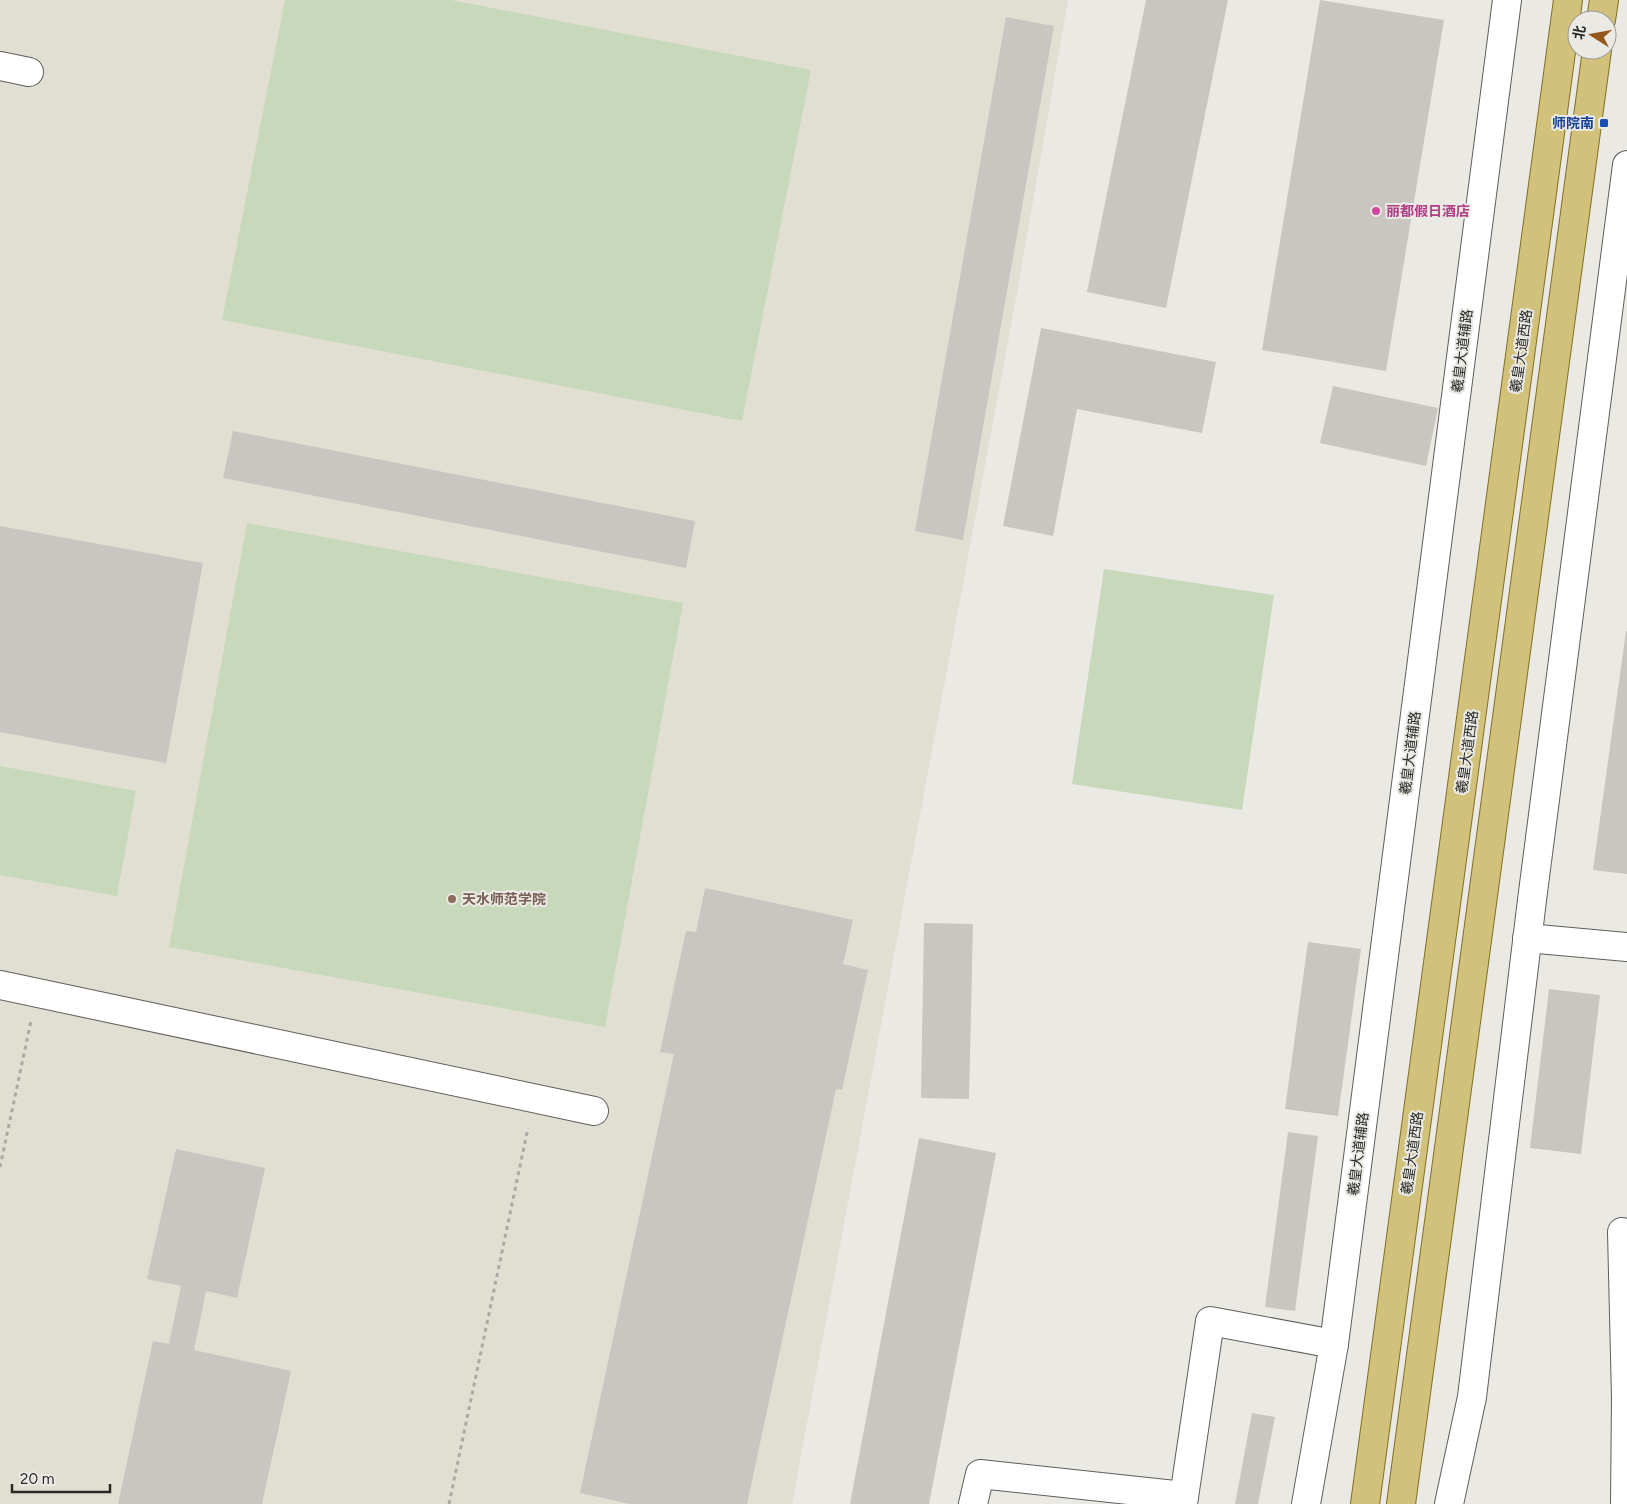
<svg xmlns="http://www.w3.org/2000/svg" width="1627" height="1504" viewBox="0 0 1627 1504" font-family="Figtree,'Noto Sans SC',sans-serif">
	<style>
		.built { fill: #e1dfd2 }
		.green { fill: #c8d8bb }
		.building { fill: #c9c5c1 }
		.lines { fill: none; stroke-linecap: round; stroke-linejoin: round }
		.minor-casing { stroke: #5f5e5a; stroke-width: 30 }
		.major-casing { stroke: #827024; stroke-width: 30 }
		.path { stroke: #a9a9a5; stroke-width: 3; stroke-dasharray: 4 4; stroke-linecap: butt }
		.minor { stroke: #fff; stroke-width: 28 }
		.major { stroke: #d1c17a; stroke-width: 28 }
		.transit-dot { fill: #1a4fb4; stroke: #eae9e4; stroke-width: 2 }
		.hotel-dot { fill: #d1479c; stroke: #eae9e4; stroke-width: 2 }
		.education-dot { fill: #8d6e63; stroke: #eae9e4; stroke-width: 2 }
		.labels { text-anchor: middle; stroke-width: 4; stroke-linejoin: round; paint-order: stroke }
		.transit-label { font-size: 14px; font-weight: bold; fill: #164399; stroke: #eae9e4; text-anchor: end }
		.hotel-label { font-size: 14px; font-weight: bold; fill: #b23c85; stroke: #eae9e4; text-anchor: start }
		.street-label { font-size: 14px; fill: #292927; stroke: #eae9e4 }
		.education-label { font-size: 14px; font-weight: bold; fill: #785e54; stroke: #eae9e4; text-anchor: start }
	</style>
	<rect width="100%" height="100%" fill="#eae9e4"/>
	<path class="built" d="M0 0H1068L1017 293 792 1504H0Z"/>
	<g class="green">
		<path d="M285 0H451L811 70 742 421 222 320Z"/>
		<path d="M247 523 683 603 605 1027 169 947Z"/>
		<path d="M1104 569 1274 595 1242 810 1072 784Z"/>
		<path d="M0 766 136 791 117 896 0 875Z"/>
	</g>
	<g class="building">
		<path d="M1146 0H1228L1166 308 1087 292Z"/>
		<path d="M1320 0 1444 20 1386 371 1262 350Z"/>
		<path d="M1006 17 1054 26 963 540 915 531Z"/>
		<path d="M1041 328 1216 362 1202 433 1077 409 1053 536 1003 526Z"/>
		<path d="M1333 386 1438 408 1426 466 1320 443Z"/>
		<path d="M233 431 695 521 686 568 223 478Z"/>
		<path d="M0 526 203 563 166 763 0 732Z"/>
		<path d="M1626 631H1627V874L1593 870Z"/>
		<path d="M705 888 853 920 843 964 868 970 842 1090 836 1089 747 1504H630L580 1493 674 1054 660 1052 686 931 696 932Z"/>
		<path d="M924 923 973 924 969 1099 921 1098Z"/>
		<path d="M1308 942 1361 949 1338 1116 1285 1109Z"/>
		<path d="M1549 989 1600 995 1581 1154 1530 1148Z"/>
		<path d="M1288 1132 1318 1136 1295 1311 1265 1307Z"/>
		<path d="M919 1138 996 1153 929 1504H850Z"/>
		<path d="M176 1149 265 1168 237 1298 206 1291 194 1350 291 1371 262 1504H118L153 1341 169 1344 181 1286 147 1279Z"/>
		<path d="M1252 1413 1275 1417 1258 1504H1235Z"/>
	</g>
	<g class="lines">
		<g class="minor-casing">
			<g id="minor">
				<path d="M0 66 29 72"/>
				<path d="M1527 938 1627 947"/>
				<path d="M0 985 594 1111"/>
				<path d="M1622 1232 1626 1398 1625 1504"/>
				<path d="M973 1504 980 1474 1184 1496"/>
				<path d="M1183 1504 1210 1321 1334 1344"/>
				<path d="M1306 1504 1334 1344 1507 0"/>
				<path d="M1449 1504 1472 1397 1532 900 1627 165"/>
			</g>
		</g>
		<g class="major-casing">
			<g id="major">
				<path d="M1601 20 1604 0"/>
				<path d="M1365 1504 1568 0"/>
				<path d="M1401 1504 1597 50"/>
			</g>
		</g>
		<g class="path">
			<path d="M0 1167 31 1021"/>
			<path d="M449 1504 528 1128"/>
		</g>
		<use href="#minor" class="minor"/>
		<use href="#major" class="major"/>
	</g>
	<rect class="transit-dot" x="1599" y="118" width="10" height="10" rx="2.5"/>
	<circle class="hotel-dot" cx="1376" cy="211" r="5"/>
	<circle class="education-dot" cx="452" cy="899" r="5"/>
	<g class="labels">
		<g class="transit-label">
			<text x="1594" y="128">师院南</text>
		</g>
		<g class="hotel-label">
			<text x="1386" y="216">丽都假日酒店</text>
		</g>
		<g class="street-label">
			<text transform="translate(1462 351) rotate(-83)" y="5">羲皇大道辅路</text>
			<text transform="translate(1521 351) rotate(-82)" y="5">羲皇大道西路</text>
			<text transform="translate(1467 752) rotate(-82)" y="5">羲皇大道西路</text>
			<text transform="translate(1410 753) rotate(-83)" y="5">羲皇大道辅路</text>
			<text transform="translate(1412 1153) rotate(-82)" y="5">羲皇大道西路</text>
			<text transform="translate(1358 1154) rotate(-83)" y="5">羲皇大道辅路</text>
		</g>
		<g class="education-label">
			<text x="462" y="904">天水师范学院</text>
		</g>
	</g>
	<g transform="translate(1592 35) rotate(281)"><circle r="24" fill="#eae9e4" stroke="#9d9c98"/>
	<path d="M0-4L9 19L0 12L-9 19Z" fill="#96571d"/>
	<text y="-8" font-size="14" font-weight="bold" text-anchor="middle" fill="#292927">北</text>
	</g>
	<path d="M12 1484v8h98v-8" fill="none" stroke="#292927" stroke-width="2.5"/>
	<text x="20" y="1484" font-size="15" fill="#292927" stroke="#eae9e4" stroke-width="4" paint-order="stroke">20 m</text>
</svg>
